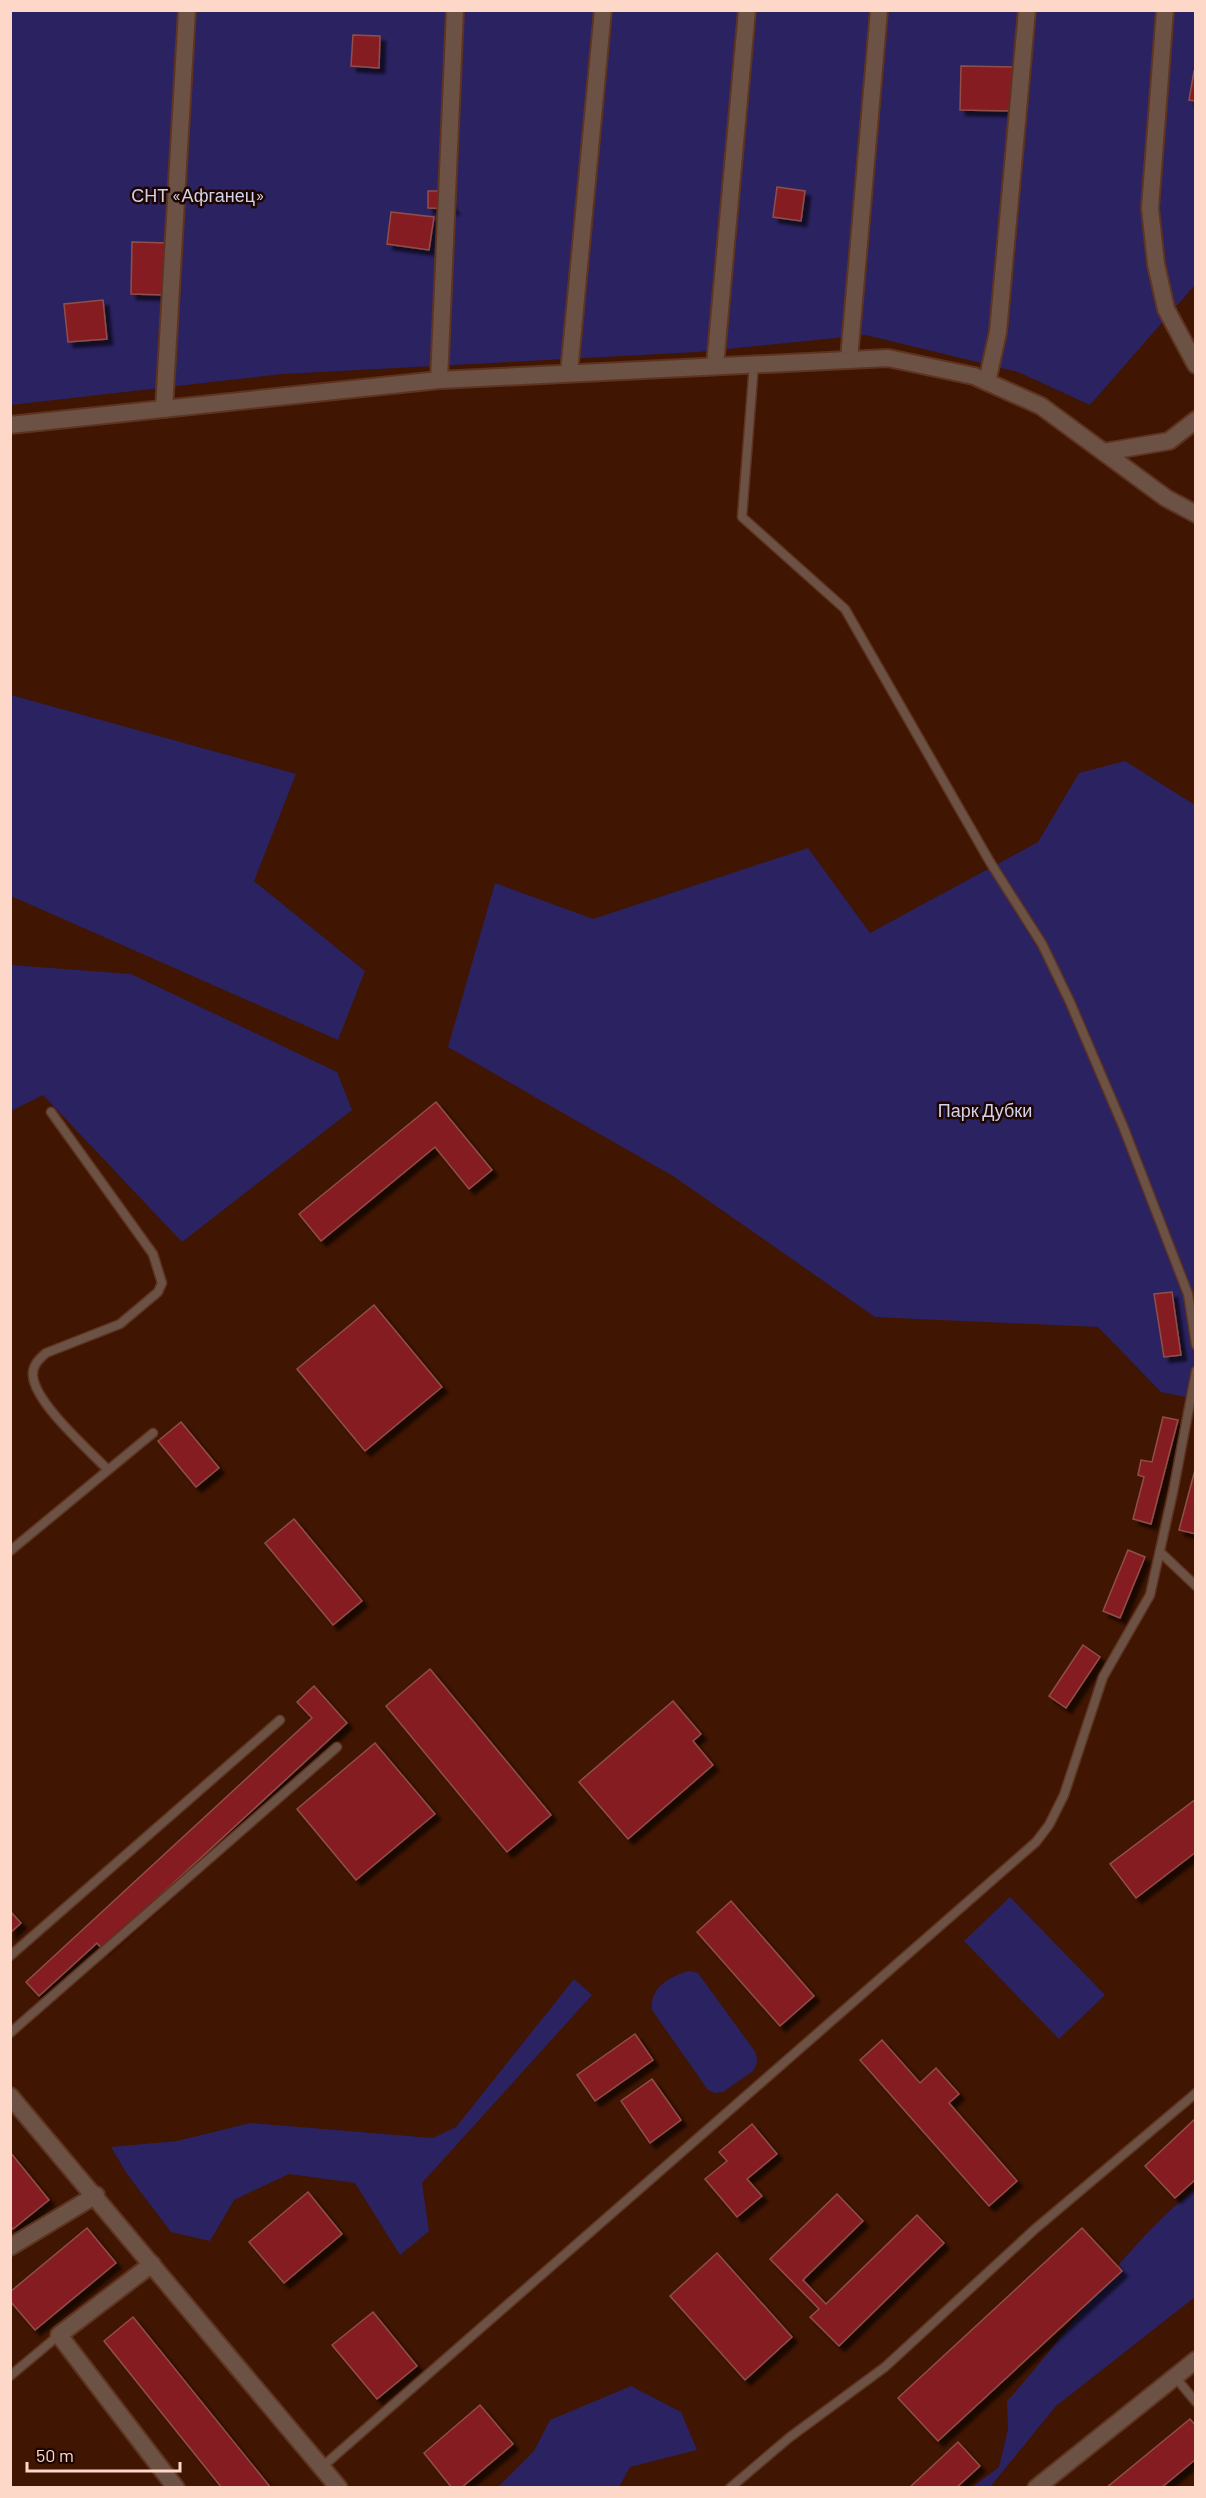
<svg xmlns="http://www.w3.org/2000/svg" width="1206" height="2498" viewBox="0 0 1206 2498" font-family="Barlow,sans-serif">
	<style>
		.green { fill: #2b2261 }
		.building { fill: #851d20; stroke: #914e49; stroke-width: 1.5; filter: url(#shadow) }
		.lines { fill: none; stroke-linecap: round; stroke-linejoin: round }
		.service-casing { stroke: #5e3421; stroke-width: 11 }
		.minor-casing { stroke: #5e3421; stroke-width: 20 }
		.tertiary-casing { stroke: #5e3421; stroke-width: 20 }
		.service { stroke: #6c5145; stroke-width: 8 }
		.minor { stroke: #6c5145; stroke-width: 16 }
		.tertiary { stroke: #6c5145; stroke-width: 16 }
		.labels { text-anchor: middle; stroke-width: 5; stroke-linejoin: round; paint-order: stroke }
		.park-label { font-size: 18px; fill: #d1d2eb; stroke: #1d0600 }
	</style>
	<defs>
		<filter id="shadow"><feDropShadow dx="5.5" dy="5.5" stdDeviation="1.5" flood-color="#0009"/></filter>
	</defs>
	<rect width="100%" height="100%" fill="#401501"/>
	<g class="green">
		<path d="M10 11H1195V285L1090 405 1018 372 866 335 698 352 283 374 11 405Z"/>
		<path d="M11 695 296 774 254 881 365 971 338 1040 11 896Z"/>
		<path d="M1125 761 1195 805V1399L1161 1392 1098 1327 875 1317 673 1176 448 1047 495 883 593 919 808 848 870 933 1038 842 1079 773Z"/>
		<path d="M11 965 131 974 337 1072 352 1110 182 1242 43 1095 11 1111Z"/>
		<path d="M1010 1897 1105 1995 1059 2039 964 1941Z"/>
		<path d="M689 1971 698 1973 756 2053 757 2063 753 2071 723 2092 715 2093 708 2090 652 2010C649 1988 670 1976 689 1971Z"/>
		<path d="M574 1979 592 1995 422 2183 429 2231 400 2255 355 2183 289 2174 234 2200 210 2241 171 2232 127 2174 111 2147 177 2141 250 2123 433 2138 456 2127Z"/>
		<path d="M1195 2189V2297L1056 2406 990 2487 971 2488 999 2467 1008 2429 1007 2401C1070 2332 1121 2248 1195 2189Z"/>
		<path d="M631 2386 681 2412 697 2450 630 2467 619 2487H498L534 2451 550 2420Z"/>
	</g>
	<g class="building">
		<path d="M353 35 380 36 379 68 351 66Z"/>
		<path d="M961 66 1013 67 1012 111 960 110Z"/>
		<path d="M1194 71H1196V101L1189 100Z"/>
		<path d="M777 187 805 191 801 221 773 217Z"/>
		<path d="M428 191H441L454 209 428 208Z"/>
		<path d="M391 212 434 217 429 250 387 244Z"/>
		<path d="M132 242 168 243 166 295 131 294Z"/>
		<path d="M103 300 107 339 68 342 64 304Z"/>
		<path d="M436 1102 492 1170 469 1189 435 1147 321 1241 299 1214Z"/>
		<path d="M1172 1292 1181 1355 1164 1357 1154 1294Z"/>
		<path d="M374 1305 442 1387 365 1451 297 1369Z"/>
		<path d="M1163 1417 1178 1420 1151 1524 1133 1519 1144 1477 1138 1475 1141 1460 1152 1462Z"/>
		<path d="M181 1422 219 1468 196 1487 158 1441Z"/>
		<path d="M1196 1466V1534L1179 1530Z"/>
		<path d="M294 1519 362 1601 333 1625 265 1543Z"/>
		<path d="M1128 1550 1145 1557 1120 1618 1103 1611Z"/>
		<path d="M1083 1645 1100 1657 1066 1708 1049 1696Z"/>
		<path d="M430 1669 551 1815 507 1852 386 1706Z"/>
		<path d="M314 1686 347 1723 102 1949 97 1943 39 1996 26 1982 312 1718 297 1702Z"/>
		<path d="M673 1701 701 1734 693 1741 713 1765 628 1839 579 1782Z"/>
		<path d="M375 1743 435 1814 356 1880 297 1809Z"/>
		<path d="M1196 1799V1852L1136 1898 1110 1864Z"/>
		<path d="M731 1901 814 1996 780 2026 697 1932Z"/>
		<path d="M10 1911 21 1923 10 1933Z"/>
		<path d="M635 2034 653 2060 595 2101 577 2075Z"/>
		<path d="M882 2040 920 2083 936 2068 959 2094 949 2103 1017 2181 989 2206 860 2060Z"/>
		<path d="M652 2079 681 2120 650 2143 621 2101Z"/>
		<path d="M1196 2118V2179L1175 2198 1145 2166Z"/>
		<path d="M752 2124 777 2154 747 2179 762 2196 737 2217 705 2179 727 2161 719 2152Z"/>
		<path d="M10 2152 49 2200 13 2229 10 2226Z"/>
		<path d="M308 2192 342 2234 284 2283 249 2242Z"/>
		<path d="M837 2194 863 2221 803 2280 826 2304 917 2215 944 2243 839 2346 810 2317 819 2309 770 2259Z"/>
		<path d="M87 2228 116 2263 35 2330 10 2301V2292Z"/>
		<path d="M1082 2228 1122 2271 938 2441 898 2398Z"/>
		<path d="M717 2253 792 2337 745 2380 670 2296Z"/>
		<path d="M373 2312 417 2366 377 2399 332 2345Z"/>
		<path d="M133 2317 271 2488H222L104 2341Z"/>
		<path d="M480 2405 513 2444 461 2488H452L424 2453Z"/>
		<path d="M1190 2419 1196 2426V2459L1161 2488H1106Z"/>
		<path d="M958 2442 980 2466 956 2488H909Z"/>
	</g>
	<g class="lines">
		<g class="service-casing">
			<g id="service">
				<path d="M754 364 742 517 845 609 990 862 1042 944 1070 1002 1123 1126 1188 1294 1196 1345"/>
				<path d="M51 1112 153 1254 162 1283 158 1292 120 1324 46 1353C38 1360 32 1366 33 1376 35 1403 89 1450 108 1470"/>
				<path d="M10 1551 153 1433"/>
				<path d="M1160 1552 1196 1586"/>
				<path d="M10 1956 280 1720"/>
				<path d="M10 2033 337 1747"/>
				<path d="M10 2376 59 2335"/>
				<path d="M1175 2377 1196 2402"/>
				<path d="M322 2467 1036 1842 1049 1825 1064 1795 1103 1677 1150 1595 1173 1492 1196 1371"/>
				<path d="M730 2488 790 2437 885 2367 1035 2229 1196 2093"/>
			</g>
		</g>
		<g class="minor-casing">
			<g id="minor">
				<path d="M1165 10 1150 208 1156 264 1166 309 1196 365"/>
				<path d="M849 359 879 10"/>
				<path d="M715 366 747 10"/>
				<path d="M569 373 603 10"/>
				<path d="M439 380 455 10"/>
				<path d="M987 382 998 332 1027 10"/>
				<path d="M164 409 187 10"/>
				<path d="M10 425 439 380 888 358 974 376 1041 406 1166 498 1196 514"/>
				<path d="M1104 452 1169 441 1196 420"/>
				<path d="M10 2247 96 2195"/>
				<path d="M152 2264 59 2335 176 2488"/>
				<path d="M1036 2488 1196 2360"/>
			</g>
		</g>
		<g class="tertiary-casing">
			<path id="tertiary" d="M10 2096 339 2488"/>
		</g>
		<use href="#service" class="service"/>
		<use href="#minor" class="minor"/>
		<use href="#tertiary" class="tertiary"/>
	</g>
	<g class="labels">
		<g class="park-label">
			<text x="198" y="202">СНТ «Афганец»</text>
			<text x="985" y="1117">Парк Дубки</text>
		</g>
	</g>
	<rect width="1206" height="2498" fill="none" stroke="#fdd8c9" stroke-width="24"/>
	<path d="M27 2462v9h153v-9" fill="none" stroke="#fdd8c9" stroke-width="3"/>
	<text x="36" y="2462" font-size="18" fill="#fdd8c9" stroke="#1d0600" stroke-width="4.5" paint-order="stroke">50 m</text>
</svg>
